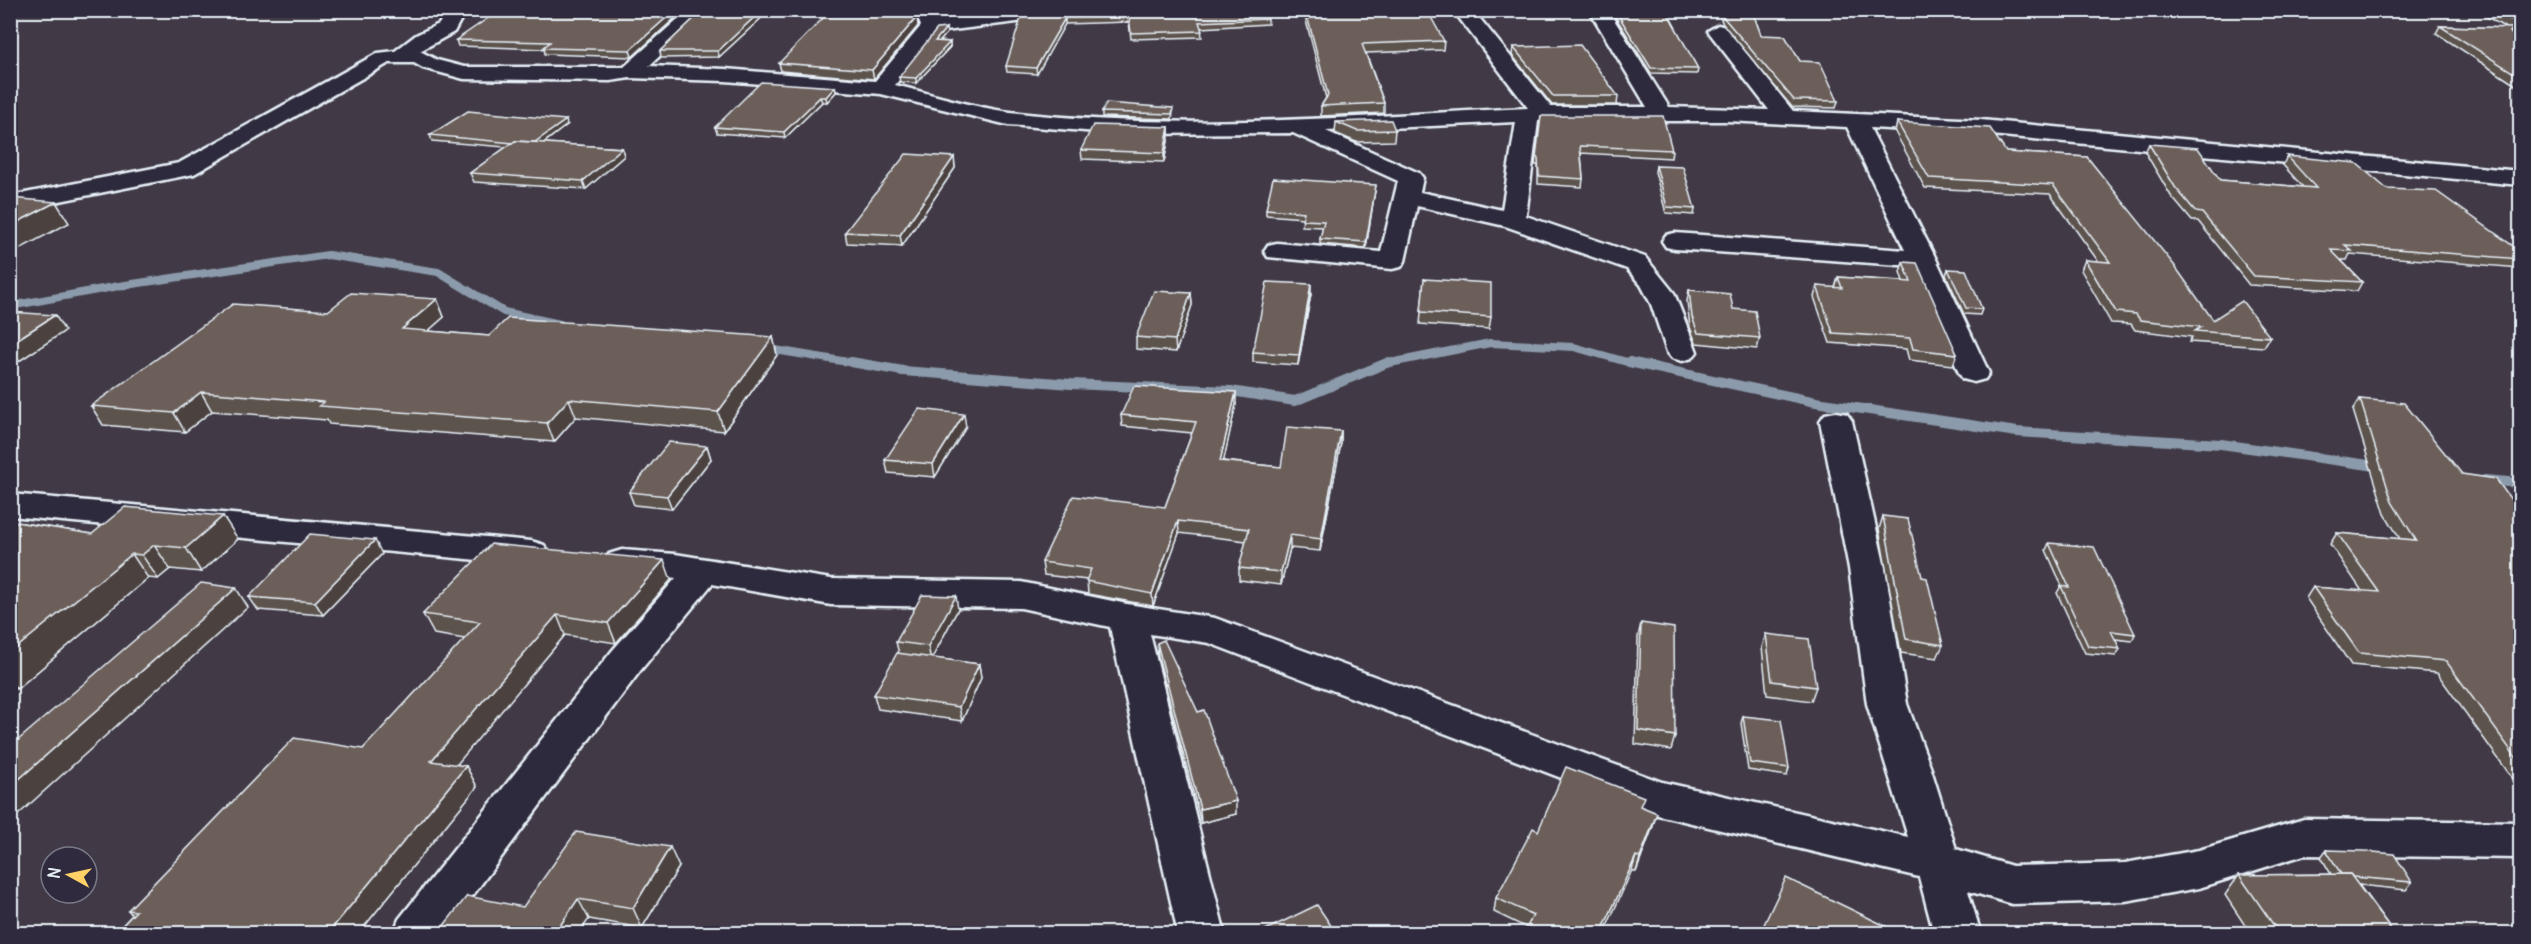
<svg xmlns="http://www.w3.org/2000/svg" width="2531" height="944" viewBox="0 0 2531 944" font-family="Delius,sans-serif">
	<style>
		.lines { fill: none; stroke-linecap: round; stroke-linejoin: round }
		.stream-far1 { stroke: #8c9bac; stroke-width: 8 }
		.stream { stroke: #8c9bac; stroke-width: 10 }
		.minor-casing { stroke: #e8f1f8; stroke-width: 5 }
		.minor { fill: #2f2a3d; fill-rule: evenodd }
		.wall { fill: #5d524d; stroke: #e8f1f8; stroke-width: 1.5 }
		.shaded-wall { fill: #4c423f; stroke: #e8f1f8; stroke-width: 1.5 }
		.building { fill: #6c5f5a; stroke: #e8f1f8; stroke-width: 1.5 }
	</style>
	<rect width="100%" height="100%" fill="#413a46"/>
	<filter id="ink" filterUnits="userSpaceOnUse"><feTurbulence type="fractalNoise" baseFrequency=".0167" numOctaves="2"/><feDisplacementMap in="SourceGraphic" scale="12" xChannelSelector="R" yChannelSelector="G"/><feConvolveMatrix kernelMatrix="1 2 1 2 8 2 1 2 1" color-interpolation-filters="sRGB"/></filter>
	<g filter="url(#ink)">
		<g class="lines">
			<g class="stream-far1">
				<path d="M10 306 119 286 328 255 438 272 504 312 560 324"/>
				<path d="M763 348 860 364"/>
				<path d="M1385 364 1490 343 1574 347 1634 364"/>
			</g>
			<g class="stream">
				<path d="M851 362 903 371 1071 384 1231 391 1295 401 1389 362"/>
				<path d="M1629 362 1816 402 2017 432 2221 444 2383 467"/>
				<path d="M2485 480 2520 483"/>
			</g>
			<g class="minor-casing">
				<g id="minor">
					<path d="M447 10H466L454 32 420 51 437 60 464 67H624L688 10H709L649 66 725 69 875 81 921 26 917 16 922 10H941L937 16 938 20 1016 10H1074L1065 16 937 32 895 85C932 94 972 107 1010 112 1181 132 1357 116 1528 108L1453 10H1473L1551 107H1647L1589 10H1608L1669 107 1769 110 1708 31 1718 25 1725 27 1793 111 1981 120 2520 171V185L1981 134 1870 128 1936 259 1989 373 1985 379 1974 382 1963 379 1959 373 1913 266 1675 249 1666 247 1662 241 1666 235 1675 233 1905 250 1847 127 1727 121H1538L1526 216 1645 257 1674 293 1697 352 1692 358 1682 361 1672 358 1667 352 1651 304 1641 285 1627 269 1505 226 1417 206 1405 261 1401 267 1392 269 1268 257 1264 251 1268 245 1277 243 1381 252 1398 181 1293 133 1123 134 1008 125 881 94 725 81 630 78 610 81 464 79 423 68 414 63H389L194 174 10 211V196L179 163 378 53 395 51 416 35 439 24ZM1516 122 1502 210 1420 192 1423 178 1419 173 1326 131Z"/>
					<path d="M1117 10H1175L1180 15C1173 24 1124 19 1117 10Z"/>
					<path d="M1836 412 1847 414 1852 421 1885 568 1907 704 1931 769 1956 849 2012 866 2125 863 2199 850 2304 819 2520 822V858L2304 855 2199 888 2125 901 2012 904 1968 891 1981 934H1934L1919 877 1658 815 1209 643 1150 634 1225 934H1178L1110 627 1021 608 831 605 712 584 640 671 444 934H393L399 919 612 651 676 578 609 570 604 562 609 554 622 550 675 554 831 579 1021 582 1127 604 1215 618 1662 782 1908 837 1867 704 1849 568 1820 421 1825 414Z"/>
					<path d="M10 494 531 541 544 545 549 553 544 561 531 565 10 516Z"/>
				</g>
			</g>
			<use href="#minor" class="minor"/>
		</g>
		<g class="wall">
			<path d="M684 10 632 57 545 54 544 49 458 46 456 40Z"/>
			<path d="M703 10H770L719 57 661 58 660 51Z"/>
			<path d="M1178 10H1267L1268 24 1201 28 1202 37 1131 39 1129 22 1065 24 1037 74 1007 72 1006 66 1065 13 1168 16 1178 11Z"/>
			<path d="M1611 10H1666L1698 69 1697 74 1651 73Z"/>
			<path d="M1717 10H1752L1761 35 1800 61 1838 101 1836 108 1792 107 1723 24Z"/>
			<path d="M2475 10H2520V33H2516L2511 31 2510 32 2516 40 2520 41V88L2436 33 2440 26 2506 28Z"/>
			<path d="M1306 12 1444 41 1443 50 1366 53 1384 103V113L1321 116V106L1326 98 1306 21Z"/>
			<path d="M916 15 918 26 874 79 781 71 779 63Z"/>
			<path d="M947 33 940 41 950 42V47L916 83 900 82 899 77Z"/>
			<path d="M1513 47 1618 96 1617 105H1552L1512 55Z"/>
			<path d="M835 87 836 92 827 102H822L785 138 717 133 715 127Z"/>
			<path d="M1102 112 1173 113 1172 119 1102 117Z"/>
			<path d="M1541 116 1672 150 1671 158 1581 153 1583 179 1582 187 1538 184V165H1535Z"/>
			<path d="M1336 122 1395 130 1394 141 1356 142 1335 133Z"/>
			<path d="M1897 122 2006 152 2087 157 2213 320 2270 337 2264 347 2189 342 2192 337 2135 330 2131 324 2111 323 2081 270 2085 260 2098 261 2050 194 1925 188 1895 132Z"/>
			<path d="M567 125 544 143 622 148 624 156 586 189 474 182 470 173 506 147 432 141 430 135Z"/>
			<path d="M1169 127V136L1164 162 1082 159 1081 150Z"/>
			<path d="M2149 144 2220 180 2303 187 2283 165 2287 156 2387 189 2520 251V268L2350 254 2347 260H2341L2362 282 2357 291 2249 285 2198 221H2192L2171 196 2145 152Z"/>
			<path d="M954 157 955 168 902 246 847 243 845 232Z"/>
			<path d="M1656 166 1695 209 1694 215 1666 213 1655 172Z"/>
			<path d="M1375 190 1366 248 1320 244V239L1323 227 1302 226 1303 218 1266 215V209Z"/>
			<path d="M1903 262 1957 354 1953 365 1909 360 1906 349 1830 343 1814 297 1817 286 1835 288 1838 277 1903 281 1900 272Z"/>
			<path d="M1948 269 1982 309 1980 315 1964 314 1946 275Z"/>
			<path d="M1424 279 1491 317 1489 329 1420 324Z"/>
			<path d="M1689 290 1760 338 1757 349 1696 343 1690 327 1687 301Z"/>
			<path d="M1191 293 1192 305 1176 352 1136 349V337Z"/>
			<path d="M1311 294 1298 365 1253 362V352Z"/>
			<path d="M437 299 444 317 428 331 489 336 773 337 777 355 724 431 576 417 554 442 329 424 327 420 212 411 185 432 103 425 91 406 328 311Z"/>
			<path d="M2360 399 2462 474 2520 512V789L2437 673 2351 665 2306 598 2313 587 2362 591 2330 544 2337 533 2400 539 2385 514 2353 410Z"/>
			<path d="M1236 404 1223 461 1281 467 1341 431V443L1320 551 1290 548 1281 585 1239 580V568L1246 541 1179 533 1153 606 1088 594 1087 580 1044 575 1042 562 1165 507 1192 433 1122 426 1121 415Z"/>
			<path d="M966 427 935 477 888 473 885 460Z"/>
			<path d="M707 446 711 459 672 509 634 505 629 492Z"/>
			<path d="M1883 516 1922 577 1943 645 1937 658 1901 653 1879 529Z"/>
			<path d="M10 521 92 534 238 539 201 572 170 569 158 579 148 578 17 689 10 688Z"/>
			<path d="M2049 543 2135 634 2132 641 2115 639 2120 649 2116 656 2085 653 2057 593 2061 586H2062L2046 550Z"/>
			<path d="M382 554 323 615 258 610 249 597Z"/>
			<path d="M671 580 616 643 565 635 456 765 466 766 477 787 359 933H115L132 915 128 910 363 749 465 639 434 634 423 614Z"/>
			<path d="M958 609 932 658 979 664 981 678 962 721 878 709 874 695 899 654 896 642Z"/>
			<path d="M1641 623 1675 736 1671 750 1635 744 1638 637Z"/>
			<path d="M1766 634 1816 687 1811 701 1767 695 1762 647Z"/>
			<path d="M1157 643 1236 814 1201 823 1158 656Z"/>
			<path d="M1743 716 1789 768 1787 776 1748 770 1741 723Z"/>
			<path d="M1641 807 1653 826 1636 872 1632 870 1527 928 1494 912 1496 898 1538 831Z"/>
			<path d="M2326 850 2412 882 2406 890 2359 885 2394 933H2250L2225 895 2239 875 2331 874 2321 857Z"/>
			<path d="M679 867 642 928 589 919 523 907Z"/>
		</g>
		<g class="shaded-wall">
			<path d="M675 10H684L632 57 630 50Z"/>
			<path d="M762 10H770L719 57 718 51Z"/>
			<path d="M939 10H966L963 15 940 18Z"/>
			<path d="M917 17 918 26 874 79 872 70Z"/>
			<path d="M1065 18V24L1037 74 1036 68Z"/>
			<path d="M946 28 947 33 936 46 935 41Z"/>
			<path d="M950 42V47L916 83V78Z"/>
			<path d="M835 87 836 92 827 102 826 97Z"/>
			<path d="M820 97 822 102 785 138 784 132Z"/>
			<path d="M566 120 567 125 534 150 532 144Z"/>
			<path d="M1169 127V136L1164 162V153Z"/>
			<path d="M622 148 624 156 586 189 583 181Z"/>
			<path d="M954 157 955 168 902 246 900 235Z"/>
			<path d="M1376 185 1375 190 1366 248V242Z"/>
			<path d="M56 202 69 223 10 254V226Z"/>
			<path d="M1311 284V294L1298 365 1299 355Z"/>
			<path d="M1191 293 1192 305 1176 352 1175 340Z"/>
			<path d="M437 299 444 317 410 347 402 329Z"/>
			<path d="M55 315 65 331 10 367V344Z"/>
			<path d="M773 337 777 355 724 431 718 412Z"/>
			<path d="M201 392 212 411 185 432 174 413Z"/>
			<path d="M1236 392V404L1221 473 1220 461Z"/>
			<path d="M569 399 576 417 554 442 547 423Z"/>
			<path d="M964 414 966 427 935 477 933 464Z"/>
			<path d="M1341 431V443L1320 551 1321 539Z"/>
			<path d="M707 446 711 459 672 509 667 496Z"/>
			<path d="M223 516 238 539 201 572 186 548Z"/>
			<path d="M1178 521 1179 533 1153 606 1152 594Z"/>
			<path d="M1290 535V548L1281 585V572Z"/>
			<path d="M375 540 382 554 323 615 315 602Z"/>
			<path d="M154 545 170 569 158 579 142 555Z"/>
			<path d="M132 554 148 578 17 689 10 681V653Z"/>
			<path d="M664 560 671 580 616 643 608 623Z"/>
			<path d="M236 588 248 607 10 822V787Z"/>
			<path d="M956 596 958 609 931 660 928 646Z"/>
			<path d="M557 615 565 635 443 781 431 761Z"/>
			<path d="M979 664 981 678 962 721 959 707Z"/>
			<path d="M466 766 477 787 359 933H328Z"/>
			<path d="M1236 801V814L1201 823 1200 809Z"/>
			<path d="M1657 813 1653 826 1636 872 1640 858Z"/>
			<path d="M670 847 679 867 642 928 633 908Z"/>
			<path d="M1636 856 1632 870 1604 933H1601Z"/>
			<path d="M578 899 589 919 579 933H555Z"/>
		</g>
		<g class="building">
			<path d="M500 10H675L630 50 543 48 550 42 456 40Z"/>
			<path d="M703 10H762L718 51H660Z"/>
			<path d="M831 10H914L917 17 872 70 779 63Z"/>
			<path d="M1068 10H1123L1137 14 1168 16 1180 10H1267L1268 19 1199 22 1202 31 1131 33 1129 17 1065 18 1036 68 1006 66 1021 18 1065 13Z"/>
			<path d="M1342 10H1427L1444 41 1362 44 1384 103 1321 106 1328 95 1306 12Z"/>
			<path d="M1615 10H1666L1698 69 1651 68Z"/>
			<path d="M1721 10H1752L1761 35 1785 36 1800 61 1820 62 1838 101 1794 100 1724 18Z"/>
			<path d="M2493 10H2520V25Z"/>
			<path d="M2440 26 2513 28 2510 32 2516 40 2520 41V77Z"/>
			<path d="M946 28 935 41 950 42 916 78 899 77 937 29Z"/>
			<path d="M1580 45 1618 96H1553L1513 47Z"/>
			<path d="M761 82 835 87 826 97H820L784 132 715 127Z"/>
			<path d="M1106 103 1173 108 1172 114 1102 112Z"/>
			<path d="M468 111 566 120 535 142 515 141 513 143 430 135Z"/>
			<path d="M1541 116H1663L1672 150 1580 146 1583 179 1539 176 1538 158 1536 157Z"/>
			<path d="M1391 120 1395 130 1357 131 1336 122Z"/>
			<path d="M1897 122 1990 128 2006 152 2087 157 2174 265 2213 320 2242 301 2270 337 2195 331 2201 327 2140 320 2136 314 2116 312 2085 260 2110 262 2053 185 1929 178Z"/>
			<path d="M1093 125 1169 127 1164 153 1081 150Z"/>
			<path d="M515 141 622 148 583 181 470 173Z"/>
			<path d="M2149 144 2198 148 2220 180 2316 188 2287 156 2356 163 2387 189 2436 191 2520 251V259L2345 245 2352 251 2331 250 2362 282 2254 276 2202 213 2196 212 2175 187Z"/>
			<path d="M906 154 954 157 900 235 845 232Z"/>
			<path d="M1656 166 1683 167 1695 209 1667 207Z"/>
			<path d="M1273 178 1376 185 1366 242 1320 239 1324 221 1302 220 1304 212 1266 209Z"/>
			<path d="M10 198 56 202 10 226Z"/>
			<path d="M1903 262 1917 263 1957 354 1913 349 1910 338 1833 333 1817 286 1842 288 1838 277 1911 282Z"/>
			<path d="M1948 269 1966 270 1982 309 1966 308Z"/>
			<path d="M1424 279 1491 283V317L1421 312Z"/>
			<path d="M1267 282 1311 284 1299 355 1253 352Z"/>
			<path d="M1689 290 1730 294 1733 309 1755 311 1760 338 1698 333 1692 317Z"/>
			<path d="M1154 291 1191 293 1175 340 1136 337Z"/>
			<path d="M351 293 437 299 402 329 489 336 508 318 773 337 718 412 569 399 547 423 319 406 324 402 201 392 174 413 91 406 233 304 328 311Z"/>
			<path d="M10 312 55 315 10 344Z"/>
			<path d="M1134 386 1236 392 1220 461 1281 467 1287 427 1341 431 1321 539 1290 535 1281 572 1239 568 1249 529 1178 521 1152 594 1086 581 1091 569 1042 562 1073 496 1165 507 1196 422 1121 415Z"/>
			<path d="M2360 399 2404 403 2462 474 2496 479 2520 512V763L2446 661 2359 653 2313 587 2379 592 2337 533 2416 540 2392 502Z"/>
			<path d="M919 409 964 414 933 464 885 460Z"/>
			<path d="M669 442 707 446 667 496 629 492Z"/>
			<path d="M125 507 223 516 186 548 154 545 142 555 132 554 10 653V521L92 534Z"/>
			<path d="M1883 516 1908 519 1922 577 1927 578 1943 645 1906 639Z"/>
			<path d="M310 534 375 540 315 602 249 597Z"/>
			<path d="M2049 543 2094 547 2135 634 2111 631 2120 649 2088 646 2061 586 2069 587Z"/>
			<path d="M491 544 664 560 608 623 557 615 431 761 466 766 328 933H115L136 911 128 910 294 738 363 749 480 622 423 614Z"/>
			<path d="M201 583 236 588 10 787V747Z"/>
			<path d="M922 595 956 596 928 646 896 642Z"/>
			<path d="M1641 623 1674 628 1675 736 1638 730Z"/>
			<path d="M1766 634 1809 639 1816 687 1772 681Z"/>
			<path d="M1164 640 1198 712 1204 710 1236 801 1200 809 1157 643Z"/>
			<path d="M897 653 979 664 959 707 874 695Z"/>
			<path d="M1743 716 1781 720 1789 768 1750 763Z"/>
			<path d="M1566 767 1644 797 1640 806 1657 813 1640 858 1636 856 1601 933H1524L1533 915 1496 898 1533 828 1538 831Z"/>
			<path d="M576 832 670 847 633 908 578 899 555 933H438L467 896 523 907Z"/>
			<path d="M2326 850 2363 851 2394 854 2412 882 2353 877 2350 874H2341Z"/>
			<path d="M2350 874 2394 933H2279L2239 875Z"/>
			<path d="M1786 878 1900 933H1760Z"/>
			<path d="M1317 905 1336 933H1259Z"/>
		</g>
	</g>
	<rect width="2531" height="944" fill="none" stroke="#2f2a3d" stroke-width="36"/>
	<rect x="18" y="18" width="2495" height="908" fill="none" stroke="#e8f1f8" stroke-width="2" filter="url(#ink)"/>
	<g transform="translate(69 875) rotate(278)"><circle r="28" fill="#2f2a3d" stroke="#797a88" stroke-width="1.5"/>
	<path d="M0-4.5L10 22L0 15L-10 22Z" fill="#ffd166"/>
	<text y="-9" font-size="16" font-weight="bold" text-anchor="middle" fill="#e8f1f8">N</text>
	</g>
</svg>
